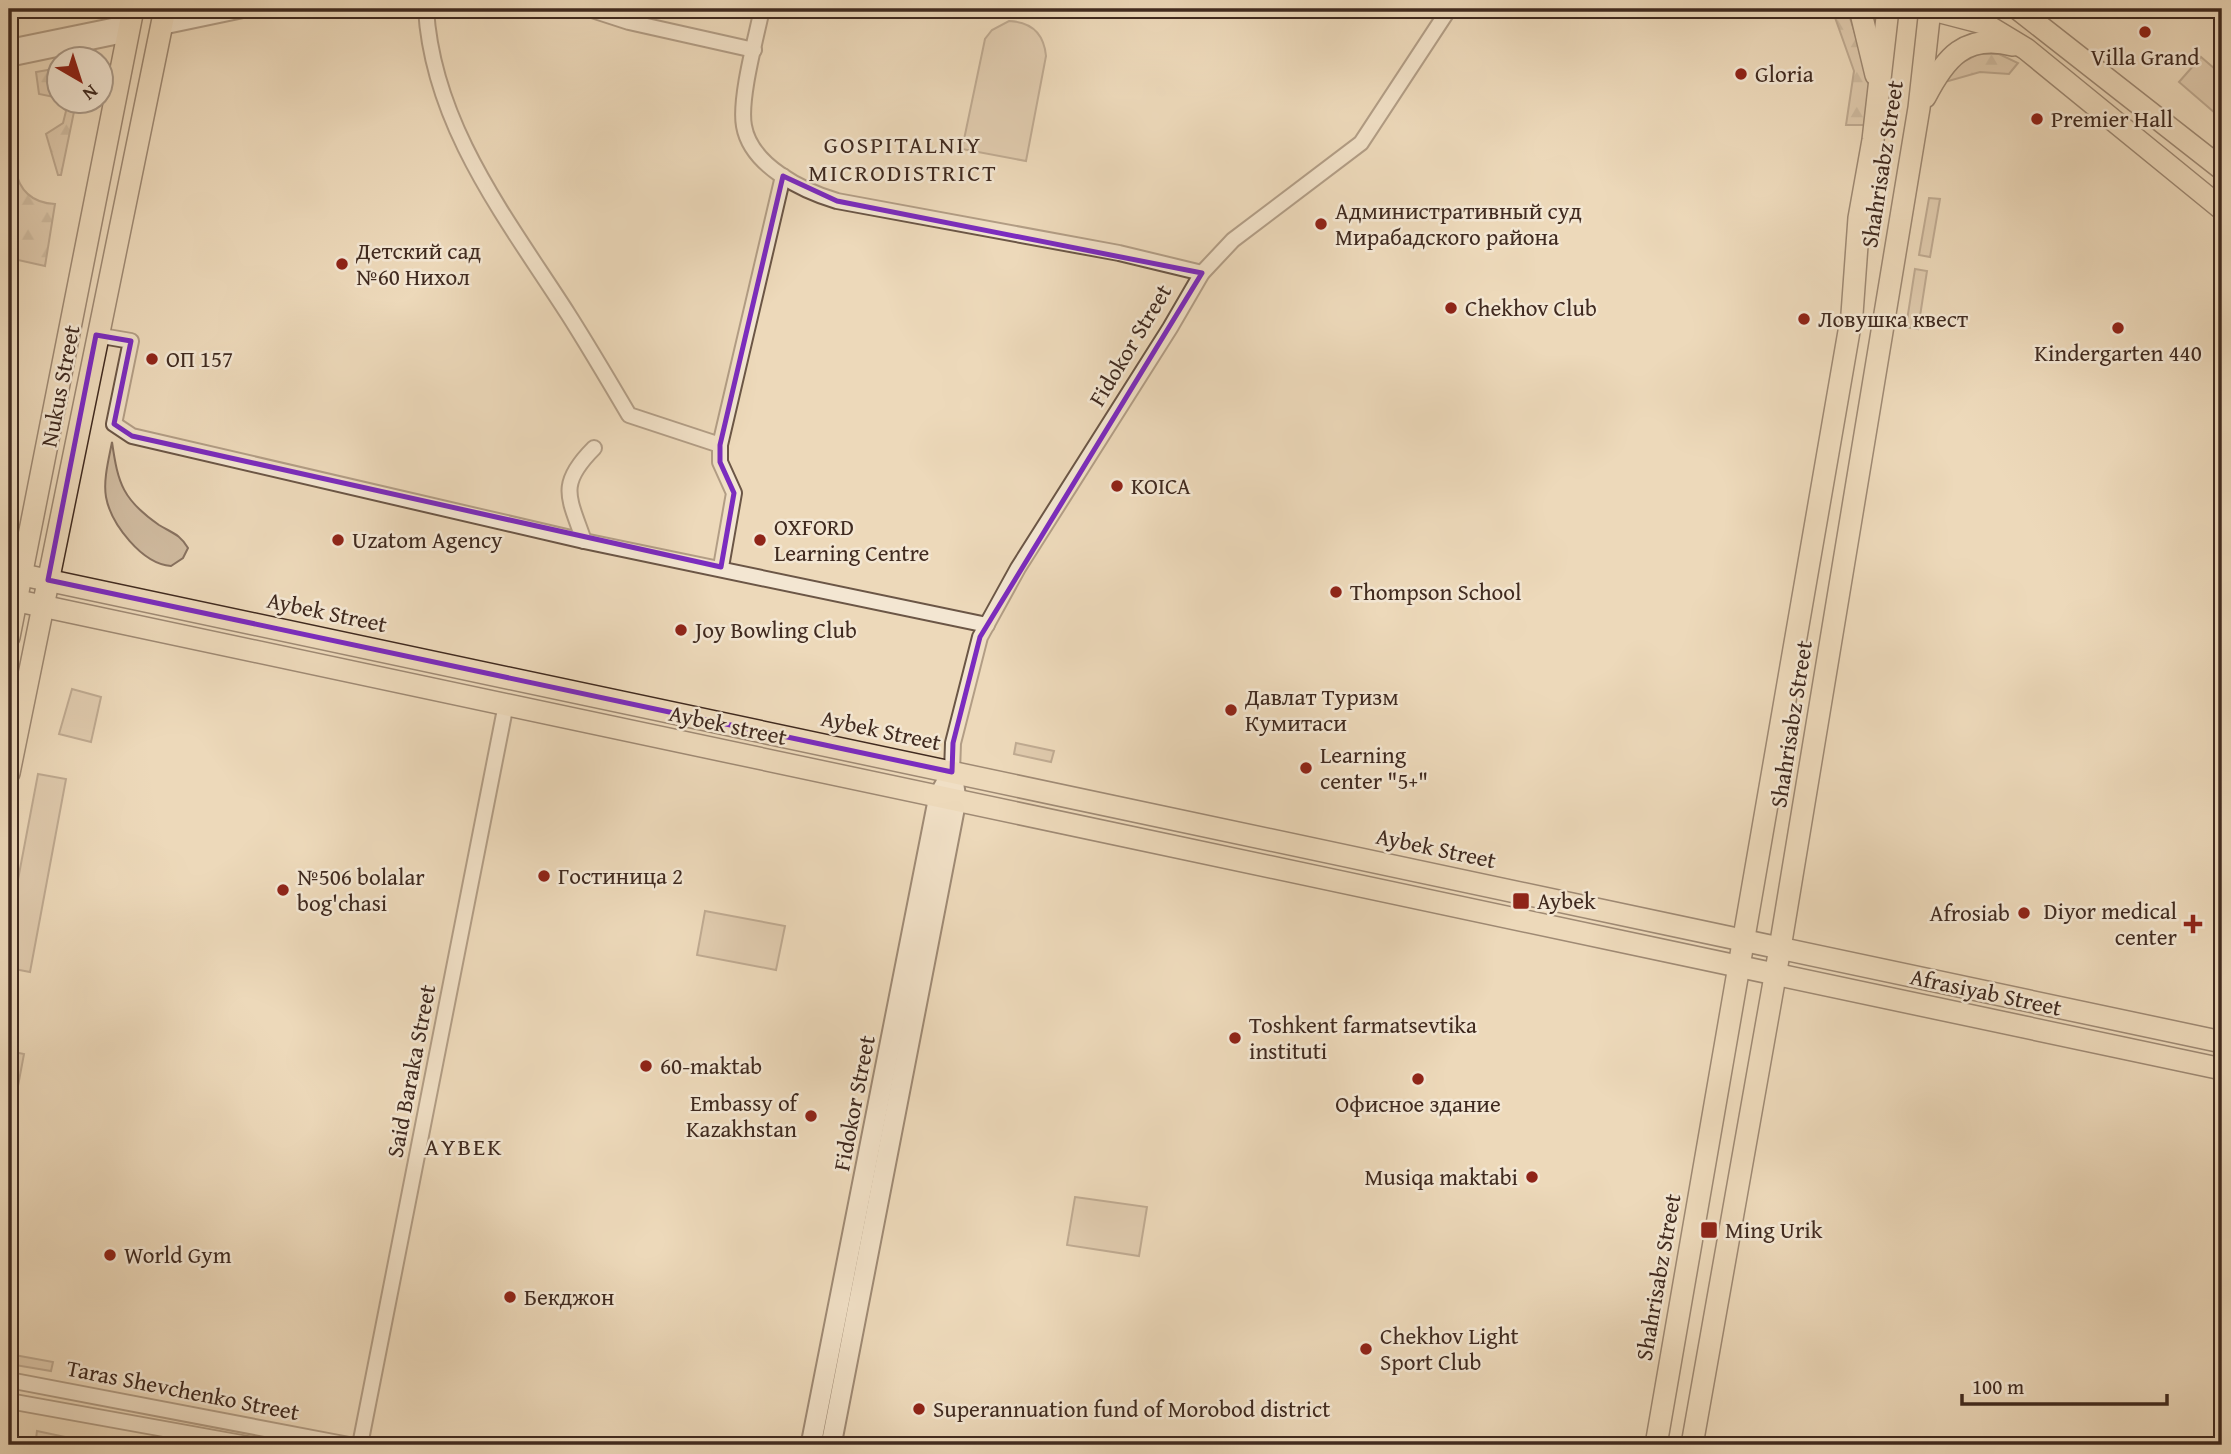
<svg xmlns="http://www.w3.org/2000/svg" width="2231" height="1454" viewBox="0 0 2231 1454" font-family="'Gentium Book Plus',serif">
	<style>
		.grass { fill: #d0bba0; stroke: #887260; stroke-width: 2 }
		.forest { fill: url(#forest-firs); stroke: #887260; stroke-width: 2 }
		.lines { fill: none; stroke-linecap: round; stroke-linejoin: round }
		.minor-casing { stroke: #6b5646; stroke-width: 18 }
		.secondary-casing { stroke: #402a1f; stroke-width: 23 }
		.primary-casing { stroke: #402a1f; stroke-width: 24 }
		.minor { stroke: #f3e6d2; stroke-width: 14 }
		.secondary { stroke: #f3e6d2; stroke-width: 19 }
		.primary { stroke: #edd9ba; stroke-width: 21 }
		.marked { fill: none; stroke: #7b2cbf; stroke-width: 5; stroke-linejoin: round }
		.poi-dot { fill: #8f2418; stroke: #f3e6d2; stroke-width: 2.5 }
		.labels { text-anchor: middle; stroke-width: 5; stroke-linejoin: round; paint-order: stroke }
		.poi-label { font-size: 23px; fill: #402a1f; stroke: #f3e6d2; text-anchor: start }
		.street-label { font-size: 23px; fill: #402a1f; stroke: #f3e6d2 }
		.neighbourhood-label { font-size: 24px; letter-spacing: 2px; fill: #402a1f; stroke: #f3e6d2 }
	</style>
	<defs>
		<pattern id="forest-firs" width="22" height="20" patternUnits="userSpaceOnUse" patternTransform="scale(1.75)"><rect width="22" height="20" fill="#d0bba0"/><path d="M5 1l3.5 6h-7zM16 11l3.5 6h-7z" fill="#aa9882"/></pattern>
	</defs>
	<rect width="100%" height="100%" fill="#edd9ba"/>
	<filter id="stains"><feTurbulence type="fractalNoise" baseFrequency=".00286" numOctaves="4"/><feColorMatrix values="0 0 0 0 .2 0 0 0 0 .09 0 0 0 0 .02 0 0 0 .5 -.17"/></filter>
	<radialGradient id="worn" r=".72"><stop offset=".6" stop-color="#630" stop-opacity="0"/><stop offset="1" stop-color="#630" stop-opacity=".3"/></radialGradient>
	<g class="grass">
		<path d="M1009 21C1032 22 1044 34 1046 56L1026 161 962 149 985 39 992 30Z"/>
		<path d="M2201 57 2222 75V119L2179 82Z"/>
		<path d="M1929 198 1940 199 1930 257 1919 255Z"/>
		<path d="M1915 269 1927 271 1918 329 1906 327Z"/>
		<path d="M112 442C118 484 123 500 159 525 172 533 180 534 188 548L183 558 171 566C142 564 111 524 106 497 103 480 109 458 112 442Z"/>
		<path d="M72 689 101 697 91 742 59 734Z"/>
		<path d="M1016 743 1054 751 1051 762 1014 754Z"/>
		<path d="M38 774 66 779 30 972 9 968V927Z"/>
		<path d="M705 911 785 926 776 970 697 955Z"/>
		<path d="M9 1051 24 1054 18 1086 9 1085Z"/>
		<path d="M1075 1197 1147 1207 1139 1256 1067 1245Z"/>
		<path d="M9 1354 53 1362 51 1371 9 1364Z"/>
		<path d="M37 1431 84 1441 83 1445 36 1439Z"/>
	</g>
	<g class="forest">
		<path d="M1832 9H1847L1870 79 1864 125H1846L1854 71Z"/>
		<path d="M1978 54H1999L2018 63 2009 74 1980 72 1945 82 1959 64Z"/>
		<path d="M59 68V98L39 94 36 72Z"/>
		<path d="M62 102H76L61 175H58L46 134 63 123 66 111Z"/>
		<path d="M15 168C19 191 32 203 55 204L45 266 9 258V170Z"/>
	</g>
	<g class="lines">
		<g class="minor-casing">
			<g id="minor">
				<path d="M426 9C433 126 507 219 568 314 589 347 609 381 629 415L720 445"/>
				<path d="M589 9 629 22 754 50"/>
				<path d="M762 9C756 38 739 99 744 126 751 166 803 191 837 201L1119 253 1202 273"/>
				<path d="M164 15 192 9"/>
				<path d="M162 27 248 9"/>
				<path d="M9 47 131 22"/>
				<path d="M9 59 129 34"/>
				<path d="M96 335 131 341 114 424 132 436 584 541 987 625"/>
				<path d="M584 541C569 497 557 485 594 448"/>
				<path d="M721 567 734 493 720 462V445L783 176"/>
				<path d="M952 772 953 743 980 637 1018 568 1170 328 1202 273 1233 240 1361 143 1449 9"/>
				<path d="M9 1380 349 1445"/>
				<path d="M9 1401 253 1445"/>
				<path d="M360 1445 506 704"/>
			</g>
		</g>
		<g class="secondary-casing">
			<g id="secondary">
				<path d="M811 1445 939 796 952 772"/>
				<path d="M831 1445 956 800 954 786"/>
			</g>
		</g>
		<g class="primary-casing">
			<g id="primary">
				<path d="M1860 9 1876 75"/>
				<path d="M1929 9 1983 23 2026 49 2222 209"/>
				<path d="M2018 9 2222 169"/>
				<path d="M1925 97C1945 58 1965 33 2013 45"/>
				<path d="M9 572 2222 1042"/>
				<path d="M9 599 2222 1069"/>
				<path d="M9 637 133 9"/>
				<path d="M9 773 165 9"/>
				<path d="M1656 1445 1852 314 1859 218 1873 140 1888 9"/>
				<path d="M1692 1445 1780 948 1919 108 1930 9"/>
			</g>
		</g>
		<use href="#minor" class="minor"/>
		<use href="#secondary" class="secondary"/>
		<use href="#primary" class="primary"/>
	</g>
	<path d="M0 0H2231V1454H0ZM783 176 837 201 1202 273 980 637 953 743 952 772 48 580 96 335 131 341 114 424 132 436 721 567 734 493 720 462V445Z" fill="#edd9ba" fill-opacity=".55" fill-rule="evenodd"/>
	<path class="marked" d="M783 176 837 201 1202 273 980 637 953 743 952 772 48 580 96 335 131 341 114 424 132 436 721 567 734 493 720 462V445Z"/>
	<g class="poi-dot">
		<circle cx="2145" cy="32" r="7"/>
		<circle cx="1741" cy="74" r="7"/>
		<circle cx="2037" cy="119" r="7"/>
		<circle cx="1321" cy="224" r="7"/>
		<circle cx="342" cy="264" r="7"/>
		<circle cx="1451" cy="308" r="7"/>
		<circle cx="1804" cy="319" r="7"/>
		<circle cx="2118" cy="328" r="7"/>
		<circle cx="152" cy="359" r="7"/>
		<circle cx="1117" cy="486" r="7"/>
		<circle cx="338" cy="540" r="7"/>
		<circle cx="760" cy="540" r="7"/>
		<circle cx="1336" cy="592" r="7"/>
		<circle cx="681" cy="630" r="7"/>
		<circle cx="1231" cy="710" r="7"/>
		<circle cx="1306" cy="768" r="7"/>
		<circle cx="544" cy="876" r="7"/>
		<circle cx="283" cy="890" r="7"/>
		<rect x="1512" y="892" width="18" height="18" rx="3.5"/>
		<circle cx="2024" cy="913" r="7"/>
		<path d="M2189.5 913.5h7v7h7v7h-7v7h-7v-7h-7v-7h7z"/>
		<circle cx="1235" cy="1038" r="7"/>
		<circle cx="646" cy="1066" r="7"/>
		<circle cx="1418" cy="1079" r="7"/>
		<circle cx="811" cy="1116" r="7"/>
		<circle cx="1532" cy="1177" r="7"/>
		<rect x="1700" y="1221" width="18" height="18" rx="3.5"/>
		<circle cx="110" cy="1255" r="7"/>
		<circle cx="510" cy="1297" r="7"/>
		<circle cx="1366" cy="1349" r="7"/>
		<circle cx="919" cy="1409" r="7"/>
	</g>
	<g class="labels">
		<g class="poi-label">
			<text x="2145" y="65" text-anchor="middle">Villa Grand</text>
			<text x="1755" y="82">Gloria</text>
			<text x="2051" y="127">Premier Hall</text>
			<text x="1335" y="219">Административный суд<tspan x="1335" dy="26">Мирабадского района</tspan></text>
			<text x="356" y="259">Детский сад<tspan x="356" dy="26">№60 Нихол</tspan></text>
			<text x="1465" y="316">Chekhov Club</text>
			<text x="1818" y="327">Ловушка квест</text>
			<text x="2118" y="361" text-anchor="middle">Kindergarten 440</text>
			<text x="166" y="367">ОП 157</text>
			<text x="1131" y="494">KOICA</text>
			<text x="774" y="535">OXFORD<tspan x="774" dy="26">Learning Centre</tspan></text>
			<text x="352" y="548">Uzatom Agency</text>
			<text x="1350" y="600">Thompson School</text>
			<text x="695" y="638">Joy Bowling Club</text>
			<text x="1245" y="705">Давлат Туризм<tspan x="1245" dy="26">Кумитаси</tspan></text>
			<text x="1320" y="763">Learning<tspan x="1320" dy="26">center "5+"</tspan></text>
			<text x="558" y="884">Гостиница 2</text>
			<text x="297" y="885">№506 bolalar<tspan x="297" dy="26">bog'chasi</tspan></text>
			<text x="1537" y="909">Aybek</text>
			<text x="2177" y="919" text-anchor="end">Diyor medical<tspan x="2177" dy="26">center</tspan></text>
			<text x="2010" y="921" text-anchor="end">Afrosiab</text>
			<text x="1249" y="1033">Toshkent farmatsevtika<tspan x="1249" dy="26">instituti</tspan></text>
			<text x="660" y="1074">60-maktab</text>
			<text x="797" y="1111" text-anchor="end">Embassy of<tspan x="797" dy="26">Kazakhstan</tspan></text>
			<text x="1418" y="1112" text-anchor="middle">Офисное здание</text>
			<text x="1518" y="1185" text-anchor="end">Musiqa maktabi</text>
			<text x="1725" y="1238">Ming Urik</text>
			<text x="124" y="1263">World Gym</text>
			<text x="524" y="1305">Бекджон</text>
			<text x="1380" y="1344">Chekhov Light<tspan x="1380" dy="26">Sport Club</tspan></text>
			<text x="933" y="1417">Superannuation fund of Morobod district</text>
		</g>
		<g class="street-label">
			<text transform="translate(1882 164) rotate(-81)" y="8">Shahrisabz Street</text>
			<text transform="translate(1130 345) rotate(-59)" y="8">Fidokor Street</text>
			<text transform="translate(60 386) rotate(-79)" y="8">Nukus Street</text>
			<text transform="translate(327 612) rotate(12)" y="8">Aybek Street</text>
			<text transform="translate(1791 724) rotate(-81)" y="8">Shahrisabz Street</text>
			<text transform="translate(728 725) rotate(12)" y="8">Aybek street</text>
			<text transform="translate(881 730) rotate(12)" y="8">Aybek Street</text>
			<text transform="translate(1436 848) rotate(12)" y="8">Aybek Street</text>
			<text transform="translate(1986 992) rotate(12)" y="8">Afrasiyab Street</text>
			<text transform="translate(411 1071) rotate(-79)" y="8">Said Baraka Street</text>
			<text transform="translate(854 1103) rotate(-79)" y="8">Fidokor Street</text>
			<text transform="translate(1658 1277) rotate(-80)" y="8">Shahrisabz Street</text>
			<text transform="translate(183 1390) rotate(11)" y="8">Taras Shevchenko Street</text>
		</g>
		<g class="neighbourhood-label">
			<text x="903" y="153">GOSPITALNIY<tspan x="903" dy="28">MICRODISTRICT</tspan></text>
			<text x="464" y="1155">АYBEK</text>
		</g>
	</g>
	<rect width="2231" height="1454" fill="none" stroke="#edd9ba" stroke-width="35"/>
	<rect x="10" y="10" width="2210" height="1433" fill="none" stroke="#402a1f" stroke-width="3.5"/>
	<rect x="18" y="18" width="2196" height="1419" fill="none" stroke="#402a1f" stroke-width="2"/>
	<g transform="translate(80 80) rotate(141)"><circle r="33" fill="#f3e6d2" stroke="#ab9b8a" stroke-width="2"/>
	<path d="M0-5L12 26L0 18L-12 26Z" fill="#8f2418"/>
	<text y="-10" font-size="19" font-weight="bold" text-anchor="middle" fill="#402a1f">N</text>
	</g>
	<path d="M1962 1394v10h205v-10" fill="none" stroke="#402a1f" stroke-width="3.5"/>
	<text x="1972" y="1394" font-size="21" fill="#402a1f" stroke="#f3e6d2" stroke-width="5" paint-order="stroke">100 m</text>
	<rect width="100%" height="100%" filter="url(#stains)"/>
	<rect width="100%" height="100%" fill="url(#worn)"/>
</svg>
